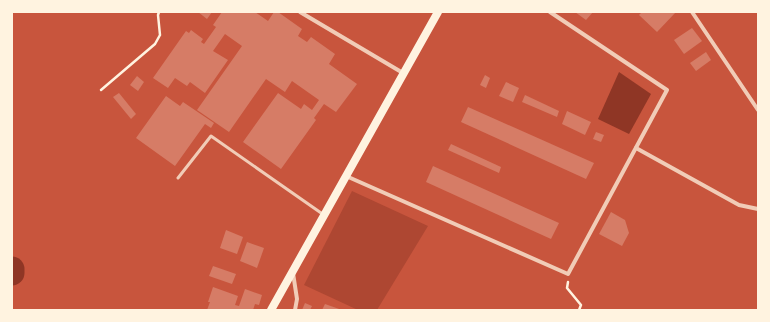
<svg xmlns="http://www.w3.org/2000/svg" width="770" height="322" viewBox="0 0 770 322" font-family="Quicksand,sans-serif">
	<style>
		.green { fill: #ae4732 }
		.water { fill: #8f3625 }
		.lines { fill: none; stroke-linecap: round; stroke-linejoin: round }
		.river { stroke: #8f3625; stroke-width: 25 }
		.building { fill: #d67c66 }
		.path { stroke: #fff3e0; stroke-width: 2.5 }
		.service { stroke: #f1ccb7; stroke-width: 3 }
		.minor { stroke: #f1ccb7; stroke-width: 4 }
		.secondary { stroke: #fff3e0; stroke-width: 8 }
	</style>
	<rect width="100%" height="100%" fill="#c8553d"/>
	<path class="green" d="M352 191 428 226 377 310H358L304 285Z"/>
	<path class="water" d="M619 72 651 94 629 134 598 119Z"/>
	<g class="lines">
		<path class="river" d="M12 269V273"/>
	</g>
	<g class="building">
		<path d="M198 12H212L207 19Z"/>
		<path d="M222 12H255L268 21 274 12H278L302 29 298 36 307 42 311 37 335 54 329 64 357 84 336 112 324 104 314 118 316 120 281 169 243 142 278 93 301 109 304 104 312 110 319 100 292 81 285 92 266 79 229 132 197 110 242 46 225 34 213 51 228 60 205 93 190 82 187 86 175 78 168 88 153 78 186 31 189 33 191 30 203 39 201 42 204 44 216 27 213 25Z"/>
		<path d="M575 12H593L586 20Z"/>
		<path d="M642 12H676L657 32 639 15Z"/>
		<path d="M692 28 702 41 684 54 674 40Z"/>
		<path d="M706 52 711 60 696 71 690 63Z"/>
		<path d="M485 75 490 78 486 88 480 85Z"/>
		<path d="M137 76 144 82 138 91 130 85Z"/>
		<path d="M506 82 519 88 513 102 499 96Z"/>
		<path d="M119 93 136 114 131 119 113 97Z"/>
		<path d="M525 95 559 111 557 117 522 102Z"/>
		<path d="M166 96 180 106 183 102 214 123 211 128 205 124 175 166 136 138Z"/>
		<path d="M468 107 594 163 586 179 461 122Z"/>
		<path d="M567 111 591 122 585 135 562 124Z"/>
		<path d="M596 132 604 135 601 142 593 139Z"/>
		<path d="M451 144 501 167 499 173 448 150Z"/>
		<path d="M433 166 559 223 551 239 426 182Z"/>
		<path d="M611 212 625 220 629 233 622 246 599 234Z"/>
		<path d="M226 230 243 237 237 254 220 248Z"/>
		<path d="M247 242 264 248 257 268 240 261Z"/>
		<path d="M213 266 236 274 232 284 209 276Z"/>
		<path d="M213 287 238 296 235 305 239 306 245 289 262 295 259 305 255 304 253 310H207L210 302H208Z"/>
		<path d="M305 303 312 306 310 310H302Z"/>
		<path d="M325 304 342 310H322Z"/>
	</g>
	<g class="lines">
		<g class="path">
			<path d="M101 90 155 44 160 35 158 15 159 12"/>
			<path d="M568 282 567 288 581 305 579 310"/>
		</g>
		<path class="service" d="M178 178 211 136 324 215"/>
		<g class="minor">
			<path d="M300 12 403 73"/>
			<path d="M692 12 758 110"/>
			<path d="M636 148 739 205 758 209"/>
			<path d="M346 176 568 274 667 90 550 12"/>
			<path d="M293 273 297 299 295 310"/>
		</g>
		<path class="secondary" d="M271 310 438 12"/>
	</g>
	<rect width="770" height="322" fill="none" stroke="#fff3e0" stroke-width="26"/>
</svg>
